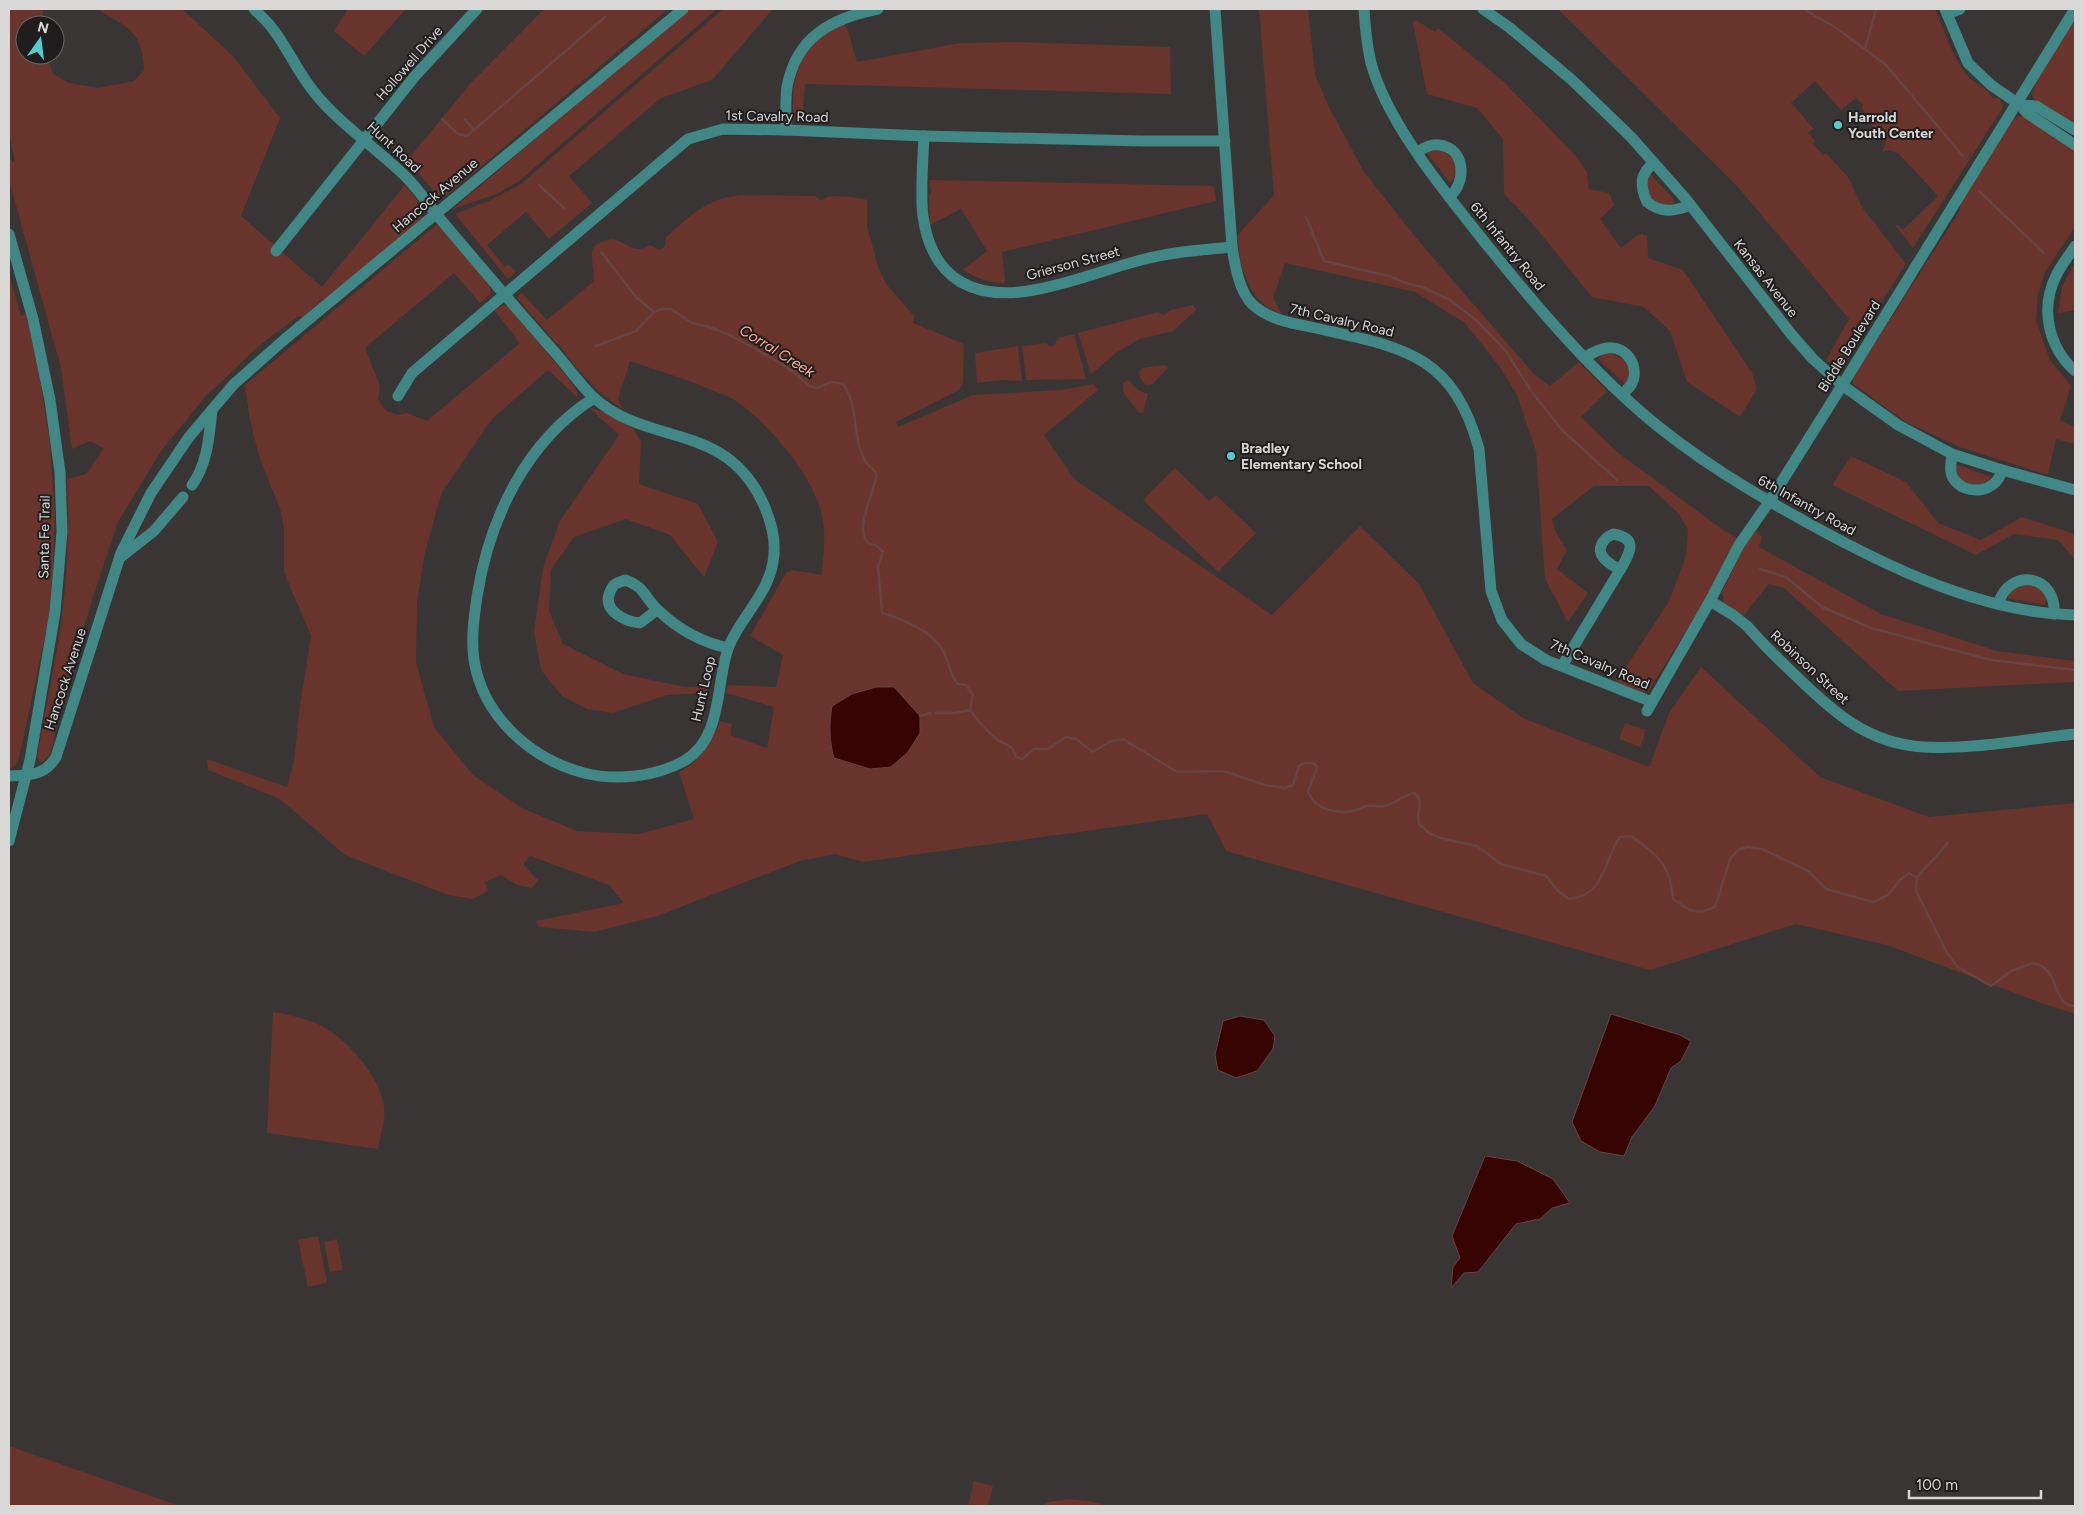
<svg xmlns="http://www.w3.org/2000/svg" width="2084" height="1515" viewBox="0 0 2084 1515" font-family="Figtree,sans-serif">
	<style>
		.green { fill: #68342c; fill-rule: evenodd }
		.water { fill: #360402; stroke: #674342 }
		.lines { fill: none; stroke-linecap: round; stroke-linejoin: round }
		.stream { stroke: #674342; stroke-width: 2.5 }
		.minor { stroke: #408785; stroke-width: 11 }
		.poi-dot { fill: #53cdcb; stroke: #1f1d1d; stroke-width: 2 }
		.labels { text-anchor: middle; stroke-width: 4; stroke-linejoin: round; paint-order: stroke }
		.street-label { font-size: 14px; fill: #dad7d7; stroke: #1f1d1d }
		.poi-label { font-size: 14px; font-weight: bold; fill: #dad7d7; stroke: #1f1d1d; text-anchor: start }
		.water-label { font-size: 15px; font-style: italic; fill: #ffaa9b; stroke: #1f1d1d }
	</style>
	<rect width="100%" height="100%" fill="#393534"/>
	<g class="green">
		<path d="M9 9H43L44 25H25V55H48L52 73 69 83 98 88 134 81 144 70C143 30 127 28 97 9H182L233 56 280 118 241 216 322 287 405 185 425 209 421 216 422 218 326 299H323L302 318 299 316 261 344 205 397 161 451 118 522 93 597 60 710 53 743 49 756 42 762 39 761 37 757C44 715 53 674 60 632 67 585 70 526 67 479L86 474 104 448 90 441 72 449 61 368 9 180V158L15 163 9 131Z"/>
		<path d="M348 9H406L364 56 334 31Z"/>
		<path d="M547 9H668L446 196 444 197 437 195 414 168 388 143 387 137H382V133L411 156 469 85 542 11Z"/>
		<path d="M688 9H717L519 181 497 194 453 209Z"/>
		<path d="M723 9H773L712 80 661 98 569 176 592 203 549 239 526 212 487 245 505 267 508 264 516 272 508 279 455 214 491 200 521 184Z"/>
		<path d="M1259 9H1308L1315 75 1328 105 1364 172 1417 239 1534 374 1550 386 1579 362 1607 391 1581 417 1617 452 1722 529 1737 538 1713 588 1648 692 1646 689 1644 693 1616 682 1668 603 1686 557 1688 530 1679 514 1649 486H1594L1552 519 1556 532 1567 550 1557 569 1588 593 1568 622 1545 579 1536 451 1517 395 1499 366 1465 323 1415 292 1285 263 1273 298 1282 314C1249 304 1239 266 1237 236L1274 195Z"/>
		<path d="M1558 9H1935C1945 31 1952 57 1967 75 1973 83 1991 90 1992 98H1998L2003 104 2002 109 1913 248 1895 225H1898L1903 230 1938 196 1898 153 1889 150 1882 152 1886 142 1870 124 1874 120 1870 115H1867L1861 108 1863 105 1856 98 1841 110 1815 81 1791 103 1814 129 1808 132 1815 141 1813 144 1823 155 1826 153 1848 177 1862 207 1906 264 1838 370 1826 360 1849 319 1738 187Z"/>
		<path d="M2075 17V126C2066 121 2036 105 2033 97 2031 92 2033 90 2035 86L2034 84Z"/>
		<path d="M1416 20 1435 32 1438 28 1504 82 1574 154 1587 172 1589 189 1609 193 1614 205 1600 219 1621 248 1639 234 1647 235 1648 258 1683 270 1752 373 1757 389 1740 417 1687 382 1670 331 1644 307 1592 297 1531 222 1504 194 1503 139 1477 108 1427 94 1414 28 1413 22Z"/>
		<path d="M844 24 848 30 857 62 960 43 1013 42 1170 47 1171 94 805 84 802 121 796 122C792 114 793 107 793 99 793 64 812 37 844 24Z"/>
		<path d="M2023 116 2075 149V227L2045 272 2038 294 2036 321 2050 360 2071 386 2060 420 2075 427V444L2056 439 2048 475 1962 448 1906 422 1853 384V377L1959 212 1961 203 2010 123 2016 117Z"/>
		<path d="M1436 150C1454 155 1463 165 1450 183L1427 153Z"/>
		<path d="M1650 174 1672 197 1675 202 1667 207 1652 200 1645 185Z"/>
		<path d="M929 180 1214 186 1216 201 1002 252 1005 281 1004 283C989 283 976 278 963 270L987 251 961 209 930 225 929 196 931 192Z"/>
		<path d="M741 195 815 196 820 200C822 200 825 198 827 197 835 195 860 197 867 200V226L878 267 886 284 914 316 913 323 964 344 963 382 959 390 896 422 898 427 973 395 1061 390 1093 384 1098 390 1044 435 1074 479 1272 615 1360 526 1419 584 1473 683 1523 718 1649 767 1669 713 1701 667 1820 777 1929 817 2075 803V1014L2044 1004 1887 945 1796 924 1650 970 1226 851 1207 814 863 862 835 854 800 861 657 916 595 932 539 927 536 921 624 903 609 885 530 856 523 864 538 880 532 888 517 885 501 875 485 882 488 891 473 899 448 895 345 855 280 799 208 770 207 759 287 787 294 762 299 713 311 636 284 572V527L280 509 259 456 249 415 245 385 436 225 439 226 490 285 491 293 480 303 454 273 365 348 380 386 378 399 386 411 398 415 407 413 427 421 520 343 494 310C500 306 504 303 510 308L572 383 577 392V397L548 370 492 419 442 492 425 552 417 602 416 662 434 727 473 775 522 808 577 831 639 834 694 819 679 772C697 764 712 744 720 721L732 724 730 735 767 748 774 707 726 693 728 685 776 687 783 655 750 636 786 573 792 570 822 575C823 554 827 531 821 511 810 472 767 421 733 399 726 395 716 392 709 389 683 378 656 370 630 361L618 399 623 409C599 395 582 375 565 353L566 352 563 351 559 344H557L518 299V296L522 293 547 320 594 281C595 262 581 244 613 239 629 243 633 255 650 245L660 250 665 246 666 237C692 215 705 199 741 195ZM876 687 908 703 920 716 891 767 870 769 834 758C829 740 829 724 832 706L852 694Z"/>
		<path d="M2075 263V310L2058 313 2062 286Z"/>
		<path d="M9 274 21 316 26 314 39 372 50 443 55 518 51 608 19 758 16 765 9 770Z"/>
		<path d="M1193 305 1196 310 1173 331 1140 339 1117 352 1091 374 1078 333 1158 312 1164 315 1171 310Z"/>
		<path d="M1074 334 1086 379 1026 380 1022 346 1046 343 1049 346H1054L1058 338Z"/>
		<path d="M1018 346 1022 381 1002 380 977 383 975 353Z"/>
		<path d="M1611 353 1624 360 1630 370 1626 385 1598 359 1604 354Z"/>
		<path d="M1165 365 1168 368 1153 384 1146 385 1140 378 1139 372 1142 368Z"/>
		<path d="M1128 380 1138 390 1148 394 1143 413H1139L1123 392V383Z"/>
		<path d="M589 408 599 410 634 429 641 442 639 484 698 504 718 542 704 577 670 535 626 519 574 537 551 570 549 611 563 644 623 674 685 687 709 686 708 693 667 695 613 713 587 709 562 696 541 670 534 632 543 568 560 521 619 435Z"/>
		<path d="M1851 456 1906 482 1938 523 1981 540 2022 517 2072 533 2075 538V560L2058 540 2014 534 1976 555 1832 485Z"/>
		<path d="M1955 464 1989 476 1991 477C1980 490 1970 485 1958 478Z"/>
		<path d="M1175 468 1209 501 1216 495 1256 533 1218 572 1143 500Z"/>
		<path d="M1756 531 1762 537 1759 547 1881 614 1997 651 2075 661V682L1898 691 1784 588 1769 584 1743 616 1722 601 1724 597 1721 594 1744 547Z"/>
		<path d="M2025 583 2042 590 2047 598 2045 605 2008 598V593Z"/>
		<path d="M1625 723 1646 730 1640 747 1619 739Z"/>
		<path d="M273 1012C288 1015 305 1018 318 1024 345 1037 381 1076 384 1107 386 1120 380 1136 378 1149L267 1133Z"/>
		<path d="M318 1236 327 1283 308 1287 298 1240Z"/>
		<path d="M337 1239 343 1270 330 1272 324 1242Z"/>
		<path d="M9 1446 180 1506H9Z"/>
		<path d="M974 1481 993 1486 988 1506H968Z"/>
		<path d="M1069 1499 1089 1501 1109 1506H1040L1049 1502Z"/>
	</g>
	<g class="water">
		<path d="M876 687H894L920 716V733L908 752 891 767 870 769 834 758C829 740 829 724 832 706L852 694Z"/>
		<path d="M1611 1014 1680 1035 1691 1041 1681 1061 1671 1068 1655 1106 1632 1137 1624 1156 1600 1152 1581 1141 1572 1122Z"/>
		<path d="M1240 1016 1264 1020 1275 1036 1273 1049 1257 1071 1236 1078 1218 1070 1215 1055 1223 1021Z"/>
		<path d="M1485 1156 1517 1161 1553 1179 1570 1203 1552 1208 1540 1219 1516 1224 1478 1272 1464 1273 1451 1288 1453 1267 1460 1258 1452 1236Z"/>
	</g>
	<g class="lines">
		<g class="stream">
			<path d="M1803 9 1835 27 1886 65 1963 156"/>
			<path d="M1865 49 1876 9"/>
			<path d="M442 119 458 134 467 136 605 17"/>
			<path d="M465 120 474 130"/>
			<path d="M539 185 565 209"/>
			<path d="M1979 191 2044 253"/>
			<path d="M1306 217 1324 261 1389 276 1406 283 1422 287 1450 300 1477 321 1505 350 1530 389"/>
			<path d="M602 253 636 297 654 312 662 309H671L692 323 709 327 728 334 777 361 796 374 809 386 817 388 831 382 843 384C859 405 852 436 864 459 867 465 873 469 877 474 874 493 854 527 868 543L877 546 883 552 878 567 882 613C900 618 932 631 942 649 949 660 949 674 958 684L966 685 973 695C972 699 970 706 971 710 974 718 994 739 1001 742 1010 745 1013 747 1016 757L1022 759 1034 749H1048L1066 737 1076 739 1093 752 1111 741 1123 739 1177 772 1224 771 1265 785 1285 788 1293 785 1299 766C1305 762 1310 761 1316 765L1317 769 1308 791C1313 809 1335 814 1353 811 1358 810 1362 807 1367 806 1372 805 1377 807 1383 806 1394 805 1403 795 1414 793L1419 798 1420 805 1418 816 1419 824 1429 833 1440 838 1477 846 1501 864 1546 876 1558 891 1569 899C1606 895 1603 861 1620 837L1631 836C1658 856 1670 863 1673 899 1690 911 1695 916 1715 907L1730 859 1738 850 1748 847 1762 849 1808 871 1826 889 1873 902 1888 895 1900 880 1909 873 1917 878 1916 891 1947 953 1958 967 1991 986 2011 971 2033 963C2036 964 2041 965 2044 968 2059 978 2054 1006 2075 1006"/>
			<path d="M596 346 636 331 654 312"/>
			<path d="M1532 392 1562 430 1617 480"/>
			<path d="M1760 569 1786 577 1822 607 1869 627"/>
			<path d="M1871 628 1991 660 2075 670"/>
			<path d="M935 713H954L971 710"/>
			<path d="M920 716 930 713"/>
			<path d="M1917 878C1926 864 1939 856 1948 842"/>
		</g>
		<g class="minor">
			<path d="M254 9C261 16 269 23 275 32 289 51 299 74 314 92 339 124 378 149 407 178 420 191 430 207 442 221 478 264 514 306 551 348 565 363 577 381 592 396 648 448 723 420 762 501 771 520 777 541 773 562 768 594 741 617 729 646 715 682 724 738 684 761 655 777 616 781 584 773 531 759 483 717 474 660 471 639 474 617 477 597 489 519 526 441 594 398"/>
			<path d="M1215 9 1232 247C1235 265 1239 291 1252 304 1268 319 1290 323 1311 327 1398 347 1452 350 1479 449L1491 591 1502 620 1521 644 1546 660 1652 702"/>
			<path d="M1364 9C1365 27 1367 45 1371 63 1387 121 1438 183 1475 230 1526 294 1580 359 1642 413 1692 456 1748 490 1806 522 1887 567 1982 613 2075 615"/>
			<path d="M1483 9 1510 28 1572 80 1631 137 1685 198 1791 334 1813 359 1842 385 1898 425 1952 454 2002 470 2075 490"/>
			<path d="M1945 9 1968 63 1991 85 2020 105 2027 113 2075 145"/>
			<path d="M1947 14 1960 9"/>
			<path d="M2020 105 2036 106 2075 130"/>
			<path d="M786 130C786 116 785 101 787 87 796 37 832 18 878 9"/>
			<path d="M924 136C923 158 920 194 923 216 932 282 977 302 1039 289 1074 282 1107 269 1141 260 1171 252 1202 250 1232 247"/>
			<path d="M1417 152C1424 148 1431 144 1439 145 1466 148 1467 183 1449 197"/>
			<path d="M1654 163C1639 174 1640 186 1647 202 1661 213 1674 212 1690 205"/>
			<path d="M9 234 33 319 50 400 60 472 62 532 55 612 30 760 9 841"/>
			<path d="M2075 246C2069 256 2061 265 2056 276 2040 308 2048 347 2075 371"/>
			<path d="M276 251 415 76 477 9"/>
			<path d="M1585 357C1592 353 1600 349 1607 348 1627 345 1641 368 1631 385 1629 388 1625 391 1623 394"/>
			<path d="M398 396 412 373 688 139 723 129 786 130 924 136 1142 141H1225"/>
			<path d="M1952 454C1951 462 1949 471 1953 478 1965 497 1997 493 2002 470"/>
			<path d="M192 485C208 463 209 436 212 410"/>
			<path d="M1613 534C1640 538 1629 555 1620 570 1615 567 1606 562 1603 557 1596 548 1604 538 1613 534Z"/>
			<path d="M121 557 154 531 183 497"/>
			<path d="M1710 601 1733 615 1747 626C1762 643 1778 659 1795 675 1833 712 1868 744 1924 747 1974 750 2025 739 2075 734"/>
			<path d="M1998 604C2010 566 2057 575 2054 614"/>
			<path d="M657 610 640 623C626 622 601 610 610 592 610 591 613 586 614 585 616 583 621 582 625 580 646 587 644 598 659 611 679 630 701 642 728 648"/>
			<path d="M1562 666 1620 570"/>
			<path d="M1647 711 1710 601 1739 545 1769 502 1838 392 2075 9"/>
			<path d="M9 776C29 775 45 776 56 757L121 553 151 493 189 437 216 405 234 384 285 339 683 9"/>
		</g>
	</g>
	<g class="poi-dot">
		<circle cx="1838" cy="125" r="5"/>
		<circle cx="1231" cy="456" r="5"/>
	</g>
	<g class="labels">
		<g class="street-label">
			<text transform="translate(409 63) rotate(-49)" y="5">Hollowell Drive</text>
			<text transform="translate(777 116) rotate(1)" y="5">1st Cavalry Road</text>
			<text transform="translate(394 147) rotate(43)" y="5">Hunt Road</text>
			<text transform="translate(435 195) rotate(-40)" y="5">Hancock Avenue</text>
			<text transform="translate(1508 246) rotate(51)" y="5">6th Infantry Road</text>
			<text transform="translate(1073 263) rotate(-15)" y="5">Grierson Street</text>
			<text transform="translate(1766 278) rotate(52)" y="5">Kansas Avenue</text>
			<text transform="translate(1342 320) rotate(13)" y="5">7th Cavalry Road</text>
			<text transform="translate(1849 346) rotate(-58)" y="5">Biddle Boulevard</text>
			<text transform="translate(1807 505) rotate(29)" y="5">6th Infantry Road</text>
			<text transform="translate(44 537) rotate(-89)" y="5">Santa Fe Trail</text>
			<text transform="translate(1600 664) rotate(23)" y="5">7th Cavalry Road</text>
			<text transform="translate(1810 667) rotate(43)" y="5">Robinson Street</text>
			<text transform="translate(65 679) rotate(-72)" y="5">Hancock Avenue</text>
			<text transform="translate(703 689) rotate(-77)" y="5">Hunt Loop</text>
		</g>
		<g class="poi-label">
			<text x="1848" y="122">Harrold<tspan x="1848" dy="16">Youth Center</tspan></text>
			<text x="1241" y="453">Bradley<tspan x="1241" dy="16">Elementary School</tspan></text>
		</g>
		<g class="water-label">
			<text transform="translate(777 351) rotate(32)" y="5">Corral Creek</text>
		</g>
	</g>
	<rect width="2084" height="1515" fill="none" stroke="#dad7d7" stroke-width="20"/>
	<g transform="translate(40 40) rotate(14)"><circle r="24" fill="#1f1d1d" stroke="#6a6767"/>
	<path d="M0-4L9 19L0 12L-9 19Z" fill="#53cdcb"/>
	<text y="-8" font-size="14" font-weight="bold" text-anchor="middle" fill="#dad7d7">N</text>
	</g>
	<path d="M1909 1490v8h132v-8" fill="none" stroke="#dad7d7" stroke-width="2.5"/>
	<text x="1916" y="1490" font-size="15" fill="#dad7d7" stroke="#1f1d1d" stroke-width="4" paint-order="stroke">100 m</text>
</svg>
